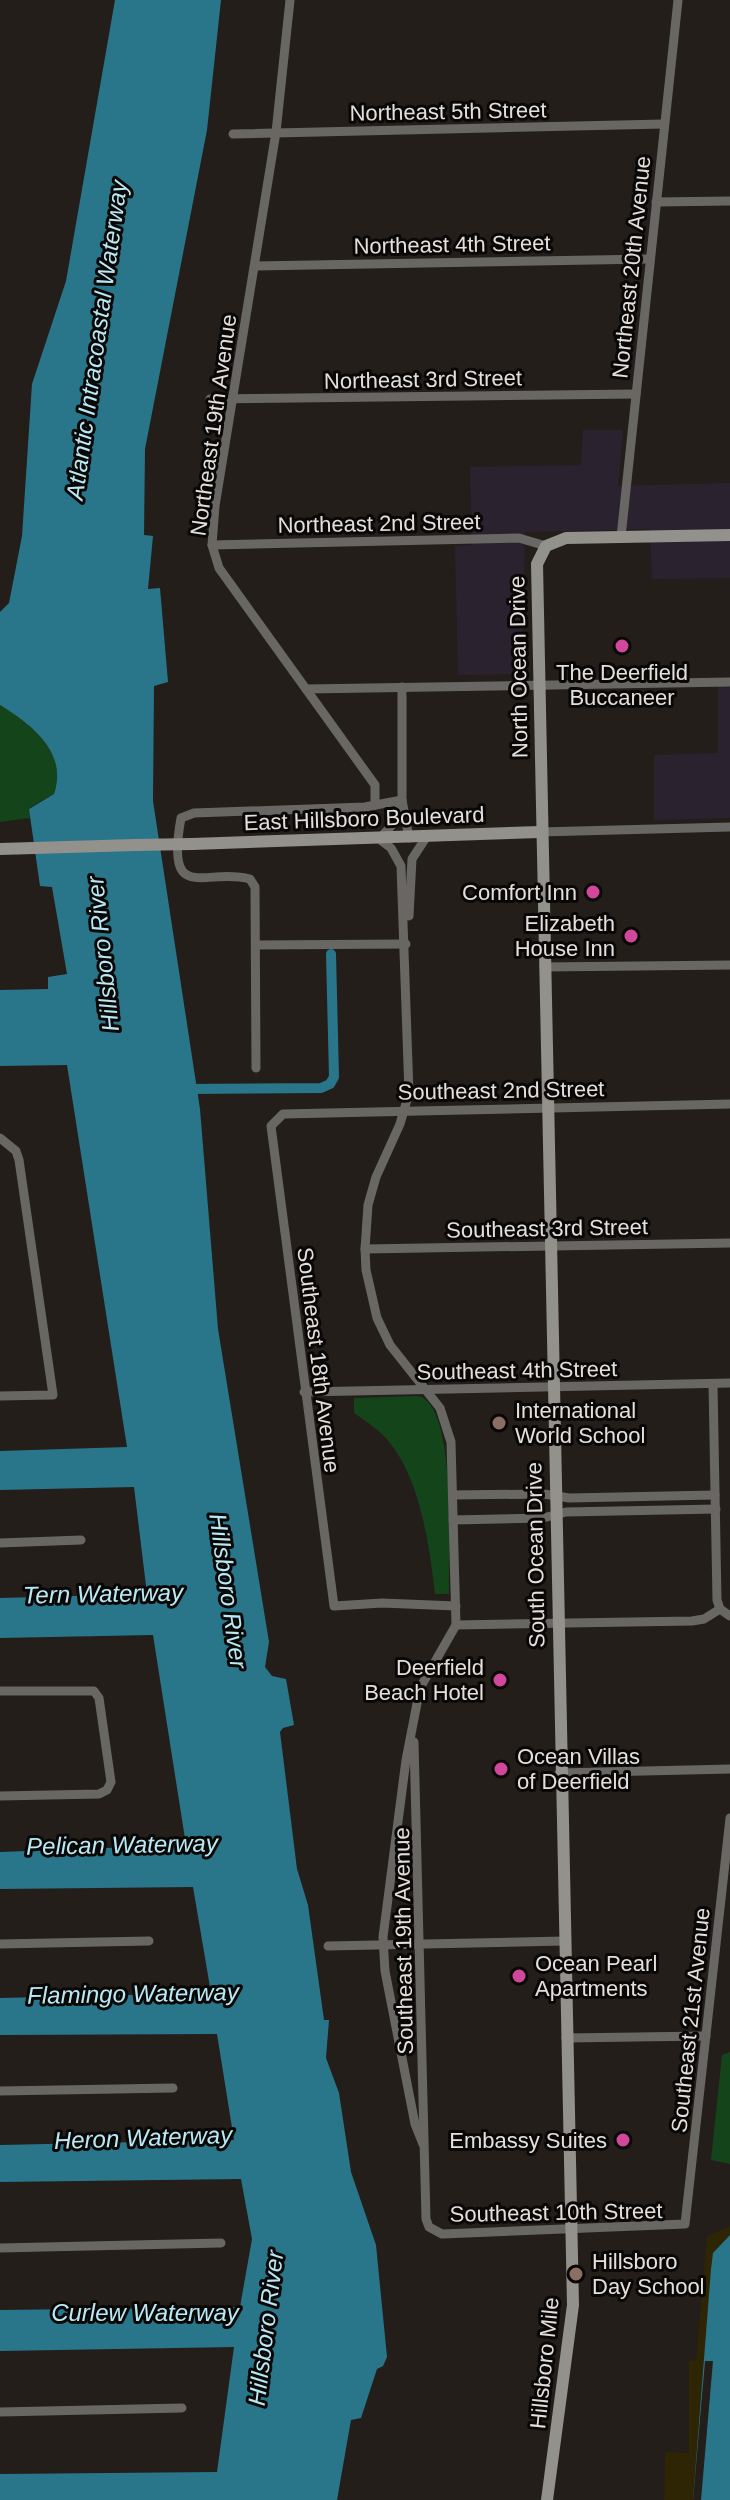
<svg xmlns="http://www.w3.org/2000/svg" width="730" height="2500" viewBox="0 0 730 2500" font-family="Arial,sans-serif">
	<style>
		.commercial { fill: #2b2230 }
		.green { fill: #14441a }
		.sand { fill: #2e2504 }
		.water { fill: #29768a }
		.pier { fill: #231e1a }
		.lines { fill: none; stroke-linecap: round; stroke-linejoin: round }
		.canal { stroke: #29768a; stroke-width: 10 }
		.street { stroke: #696764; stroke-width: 9 }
		.secondary { stroke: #93918c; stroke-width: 12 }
		.secondary-bridge { stroke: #93918c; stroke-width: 12 }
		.hotel-dot { fill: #d1479c; stroke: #0a0807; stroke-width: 3 }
		.education-dot { fill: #8d6e63; stroke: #0a0807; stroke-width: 3 }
		.labels { text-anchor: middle; stroke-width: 6; stroke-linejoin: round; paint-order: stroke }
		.street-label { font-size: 22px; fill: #e3dfdd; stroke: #0a0807 }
		.poi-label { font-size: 22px; fill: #e3dfdd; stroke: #0a0807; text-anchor: end }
		.water-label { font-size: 24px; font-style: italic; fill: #bae9f6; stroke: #0a0807 }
	</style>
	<rect width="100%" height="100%" fill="#231e1a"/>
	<g class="commercial">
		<path d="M583 430H623L618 486 730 483V578L652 579 650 529 525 532 522 674 458 675 455 546 472 545 470 467 581 465Z"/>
		<path d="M730 685V818L654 820V755L718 753V686Z"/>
	</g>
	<g class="green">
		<path d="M0 705C32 725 68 752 54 794L29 808 30 818 0 822Z"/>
		<path d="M419 1396C458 1408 448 1557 449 1594H435C429 1544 420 1474 384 1436 375 1427 364 1420 354 1413V1398Z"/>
		<path d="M730 2052V2164L711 2160 722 2055Z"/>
	</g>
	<path class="sand" d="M730 2226V2500H664L665 2452 689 2453V2360L696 2361 707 2236Z"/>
	<g class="water">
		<path d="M115 0H221L207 130 145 449 144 535 153 536 148 589 160 588 168 682 154 686 153 801 200 1109 218 1329 269 1642 265 1667 272 1676 286 1679 294 1725 283 1728 280 1732 297 1869 308 1905 324 2020H329L326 2058 339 2093 351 2172 376 2245 387 2357 383 2366 377 2369 361 2418 351 2420 337 2500H0V2474L217 2472 234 2347 0 2351V2310L240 2307 252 2239 241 2179 0 2182V2145L234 2140 217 2034 0 2035V1998L211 1993 193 1887 0 1889V1852L186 1845 153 1635 0 1638V1598L147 1594 134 1487 0 1490V1451L127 1447 67 1065 0 1066V990L48 989V977L67 974 52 887 40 886 29 809 54 794C68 752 32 725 0 705V612L9 603 22 536 32 384 66 281Z"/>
		<path d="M730 2235V2500H693L711 2269 713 2253Z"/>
	</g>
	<path class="pier" d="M705 2361H713L701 2500H693Z"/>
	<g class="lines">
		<path class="canal" d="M184 1089 321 1088 330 1084 334 1077 331 954"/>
		<g class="street">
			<path d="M290 0 276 132 215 506 212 545 219 568 375 785V805"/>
			<path d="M233 134 664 124"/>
			<path d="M656 202 730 201"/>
			<path d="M255 266 649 259"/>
			<path d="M210 399 636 394"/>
			<path d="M621 537 678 0"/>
			<path d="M212 545 519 538 546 546"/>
			<path d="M402 687V800L409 838"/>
			<path d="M306 689 730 682"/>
			<path d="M402 800 393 824 379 839 391 848 401 866 409 1093 400 1124 376 1177 368 1205 365 1249 366 1270 377 1318 390 1345 440 1408 451 1442 456 1625 420 1688 406 1760 383 1937 385 1971 415 2124 423 2144"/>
			<path d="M540 832 730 827"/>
			<path d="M409 916 412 859 427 836"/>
			<path d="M256 945 406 944"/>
			<path d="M544 967 730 965"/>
			<path d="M256 1068 255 887 250 879C205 867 165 906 181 818L194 813 365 807 402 800"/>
			<path d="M0 1138 16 1151 19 1160 53 1395 0 1396"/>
			<path d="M365 1249 730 1243"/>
			<path d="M713 1384 717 1600 720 1609 730 1616"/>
			<path d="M304 1392 730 1383"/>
			<path d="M453 1495 544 1494 569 1498 715 1495"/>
			<path d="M453 1520 543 1518 566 1512 716 1509"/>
			<path d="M0 1543 81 1540"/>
			<path d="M456 1606 382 1603 334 1606 271 1126 283 1114 730 1104"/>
			<path d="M456 1625 692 1621 704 1619 720 1609"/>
			<path d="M0 1691H94L99 1698 111 1782 107 1790 99 1794 0 1796"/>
			<path d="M414 1742 426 2219 429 2227 442 2234 685 2224 730 1818"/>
			<path d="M559 1773 730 1769"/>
			<path d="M0 1944 149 1941"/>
			<path d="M328 1946 564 1941"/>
			<path d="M566 2038 706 2036"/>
			<path d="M0 2091 173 2088"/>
			<path d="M0 2248 221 2243"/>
			<path d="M0 2412 182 2408"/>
		</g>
		<g class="secondary">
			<path d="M192 844 540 832"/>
			<path d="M0 849 135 845"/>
			<path d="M547 2500 573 2305 537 564 546 546 566 538 730 535"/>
		</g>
		<path class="secondary-bridge" d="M135 845 192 844"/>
	</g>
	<g class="hotel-dot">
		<circle cx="622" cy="646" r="8"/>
		<circle cx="593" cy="892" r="8"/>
		<circle cx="631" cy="936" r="8"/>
		<circle cx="500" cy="1680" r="8"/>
		<circle cx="501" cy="1769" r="8"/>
		<circle cx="519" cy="1976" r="8"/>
		<circle cx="623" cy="2140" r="8"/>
	</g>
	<g class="education-dot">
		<circle cx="499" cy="1423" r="8"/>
		<circle cx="576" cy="2274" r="8"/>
	</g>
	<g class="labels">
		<g class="street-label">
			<text transform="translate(448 111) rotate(-1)" y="8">Northeast 5th Street</text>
			<text transform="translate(452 244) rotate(-1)" y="8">Northeast 4th Street</text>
			<text transform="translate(631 267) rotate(-84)" y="8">Northeast 20th Avenue</text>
			<text transform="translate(423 379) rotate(-1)" y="8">Northeast 3rd Street</text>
			<text transform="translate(213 425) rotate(-82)" y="8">Northeast 19th Avenue</text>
			<text transform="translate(379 523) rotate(-1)" y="8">Northeast 2nd Street</text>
			<text transform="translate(518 667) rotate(-91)" y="8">North Ocean Drive</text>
			<text transform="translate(364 818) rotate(-2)" y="8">East Hillsboro Boulevard</text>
			<text transform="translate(501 1090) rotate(-1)" y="8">Southeast 2nd Street</text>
			<text transform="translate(547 1228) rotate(-1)" y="8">Southeast 3rd Street</text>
			<text transform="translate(319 1360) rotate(83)" y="8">Southeast 18th Avenue</text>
			<text transform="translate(517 1370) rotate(-1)" y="8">Southeast 4th Street</text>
			<text transform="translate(535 1555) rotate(-91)" y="8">South Ocean Drive</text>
			<text transform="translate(403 1941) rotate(-91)" y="8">Southeast 19th Avenue</text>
			<text transform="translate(690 2020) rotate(-84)" y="8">Southeast 21st Avenue</text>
			<text transform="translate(556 2212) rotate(-1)" y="8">Southeast 10th Street</text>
			<text transform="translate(544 2363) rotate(-84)" y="8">Hillsboro Mile</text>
		</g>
		<g class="poi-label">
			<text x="622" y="680" text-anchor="middle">The Deerfield<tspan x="622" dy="25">Buccaneer</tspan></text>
			<text x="577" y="900">Comfort Inn</text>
			<text x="615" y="931">Elizabeth<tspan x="615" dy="25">House Inn</tspan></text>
			<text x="515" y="1418" text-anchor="start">International<tspan x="515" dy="25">World School</tspan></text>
			<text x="484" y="1675">Deerfield<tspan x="484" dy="25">Beach Hotel</tspan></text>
			<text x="517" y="1764" text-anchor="start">Ocean Villas<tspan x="517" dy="25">of Deerfield</tspan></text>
			<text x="535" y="1971" text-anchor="start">Ocean Pearl<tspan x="535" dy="25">Apartments</tspan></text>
			<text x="607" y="2148">Embassy Suites</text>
			<text x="592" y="2269" text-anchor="start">Hillsboro<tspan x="592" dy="25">Day School</tspan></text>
		</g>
		<g class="water-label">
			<text transform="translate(97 340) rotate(-82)" y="8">Atlantic Intracoastal Waterway</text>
			<text transform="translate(103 954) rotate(-96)" y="8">Hillsboro River</text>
			<text transform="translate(228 1591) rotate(82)" y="8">Hillsboro River</text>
			<text transform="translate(103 1594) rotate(-1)" y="8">Tern Waterway</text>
			<text transform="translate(122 1845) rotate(-1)" y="8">Pelican Waterway</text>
			<text transform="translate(133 1994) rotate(-1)" y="8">Flamingo Waterway</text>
			<text transform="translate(143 2138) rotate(-2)" y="8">Heron Waterway</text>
			<text x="145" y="2321">Curlew Waterway</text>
			<text transform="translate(266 2328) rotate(-83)" y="8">Hillsboro River</text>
		</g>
	</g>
</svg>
